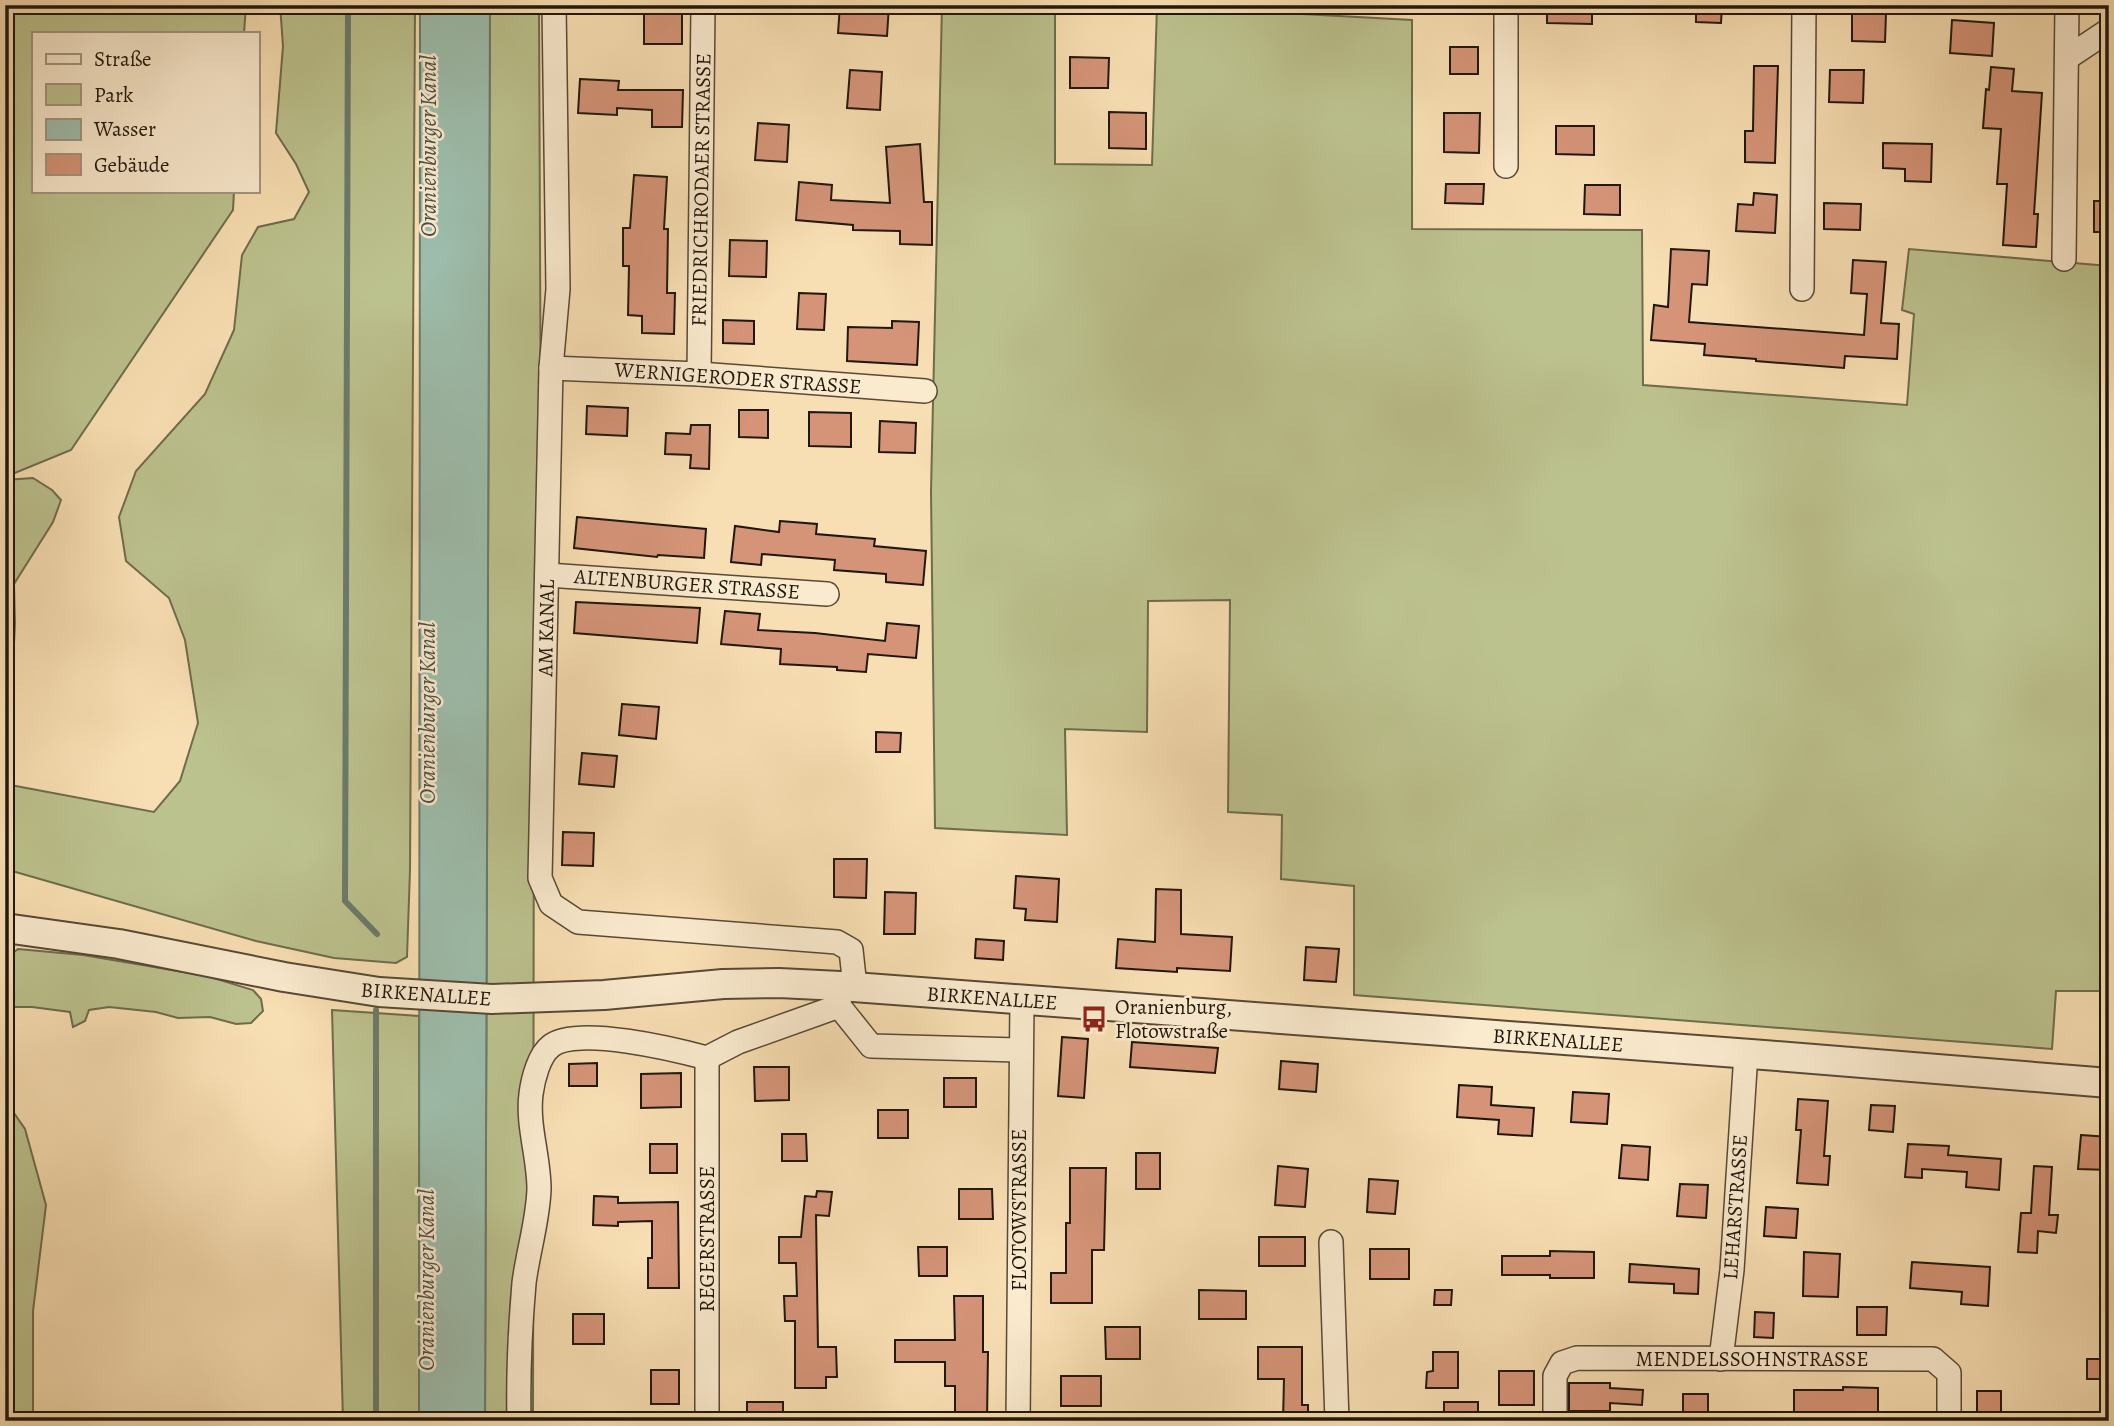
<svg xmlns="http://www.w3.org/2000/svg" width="2114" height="1426" viewBox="0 0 2114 1426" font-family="Alegreya,serif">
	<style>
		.green { fill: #bcc28e; stroke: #6e6c4d; stroke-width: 2 }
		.water { fill: #9dbdac; stroke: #6b7b6c; stroke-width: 2 }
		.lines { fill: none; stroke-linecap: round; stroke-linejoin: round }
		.stream { stroke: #6b7b6c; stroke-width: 6 }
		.building { fill: #d59478; stroke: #20170c; stroke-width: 2 }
		.minor-casing { stroke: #564936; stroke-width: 26 }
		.tertiary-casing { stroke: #564936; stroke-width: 32 }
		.minor { stroke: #faeace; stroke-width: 23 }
		.tertiary { stroke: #faeace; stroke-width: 28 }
		.labels { text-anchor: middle; stroke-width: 5; stroke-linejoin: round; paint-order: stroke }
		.street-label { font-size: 21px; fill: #20170c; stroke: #faeace }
		.poi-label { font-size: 21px; fill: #20170c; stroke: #faeace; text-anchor: start }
		.water-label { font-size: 23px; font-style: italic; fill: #4c5144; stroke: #faeace }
	</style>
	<rect width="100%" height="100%" fill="#f8dfb3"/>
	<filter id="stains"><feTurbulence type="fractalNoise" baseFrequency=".00286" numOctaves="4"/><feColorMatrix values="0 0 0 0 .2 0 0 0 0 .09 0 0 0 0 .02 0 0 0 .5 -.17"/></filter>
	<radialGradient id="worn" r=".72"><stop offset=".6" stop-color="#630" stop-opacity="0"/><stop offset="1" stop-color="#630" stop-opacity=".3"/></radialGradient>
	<g class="green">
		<path d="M5 5H246L244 33H33V191H234L233 210 71 450 5 477Z"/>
		<path d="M280 5H415L410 870 407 957 396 963 334 958 256 941 5 869V784L154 812 180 781 198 723 185 640 169 598 126 561 119 517 136 471 205 394 234 330 242 255 258 227 294 219 309 192 296 164 276 133 283 46Z"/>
		<path d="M490 5H539L541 472 534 688 533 1421H485Z"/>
		<path d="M942 5H1055V164L1152 165 1157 6 1412 20V229L1642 230 1643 385 1907 405 1914 314 1902 310 1909 249 2109 266V991H2056L2052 1049 1354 995V886L1281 879 1282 815 1228 812 1230 600 1148 601 1147 732 1065 729 1067 835 935 828 931 491Z"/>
		<path d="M33 478 52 490 61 500 53 522 14 584 15 624 13 663 5 676V480Z"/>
		<path d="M18 949 83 955 207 976 253 990 261 999 263 1011 251 1023 236 1024 210 1017 178 1018 156 1012 109 1007 89 1010 85 1021 73 1027 70 1012 32 1007H5V959Z"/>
		<path d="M332 1010 419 1016V1421H343Z"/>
		<path d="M5 1100 25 1129 46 1205 33 1311V1413L37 1421H5Z"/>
	</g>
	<path class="water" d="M420 5H490L485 1421H419Z"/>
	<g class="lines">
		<g class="stream">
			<path d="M348 5 345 901 377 934"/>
			<path d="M376 1010V1421"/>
		</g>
	</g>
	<g class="building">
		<rect x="644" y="5" width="38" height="39"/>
		<path d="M840 5H889L887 36 838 33Z"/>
		<path d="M1547 5H1592V24L1547 23Z"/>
		<path d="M1696 5H1722L1721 23 1696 22Z"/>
		<path d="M1852 13H1886L1885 42 1852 41Z"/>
		<path d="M1952 20 1994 23 1992 56 1950 53Z"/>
		<rect x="1450" y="47" width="28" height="27"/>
		<path d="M1070 57 1109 58 1108 88H1070Z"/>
		<path d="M1754 66H1778L1775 163 1745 162V131H1753Z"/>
		<path d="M1991 67 2014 69 2012 91 2042 93 2034 214H2038L2036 247 2003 245 2007 184H1997L2001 129 1983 128 1986 89 1989 90Z"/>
		<path d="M850 70 882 72 880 110 847 108Z"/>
		<path d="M1830 70H1864L1863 103 1829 102Z"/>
		<path d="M580 79 619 81 618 90H683L682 127H652V110L617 108V115L578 113Z"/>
		<path d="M1109 112 1146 113V149L1109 148Z"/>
		<path d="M1444 113H1480L1479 153 1444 152Z"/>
		<path d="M758 123 789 125 787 162 755 160Z"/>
		<path d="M1556 126H1594V155L1556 154Z"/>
		<path d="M1883 143 1932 144 1931 182 1905 181V169L1883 168Z"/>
		<path d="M920 144 924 202H932V245L900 244V231L853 230V225L796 220 799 182 832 185 831 200 890 203 886 147Z"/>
		<path d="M634 175 667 177 664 229H668L667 293H675L674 334 642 333V316L628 315 629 266H623V228H630Z"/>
		<path d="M1446 184H1484L1483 204 1445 203Z"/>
		<path d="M1585 185H1620V215L1584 214Z"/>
		<path d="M1754 193 1777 195 1775 233 1736 231 1738 204 1753 205Z"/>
		<rect x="2094" y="201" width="15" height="31"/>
		<path d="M1824 203 1861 204 1860 230 1824 229Z"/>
		<path d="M730 240 767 241 766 277 729 276Z"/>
		<path d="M1671 249 1709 251 1707 285 1692 284 1689 322 1864 335 1867 294 1851 293 1853 260 1886 262 1881 323 1899 324 1897 359 1845 356 1844 368 1756 361V359L1704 355 1705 344 1651 340 1654 305 1668 307Z"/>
		<path d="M799 293 826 294 824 330 797 329Z"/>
		<path d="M723 320 754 321V344L723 343Z"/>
		<path d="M892 321 919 322 917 365 847 361 848 327 892 328Z"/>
		<path d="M587 406 628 408 627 436 586 434Z"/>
		<path d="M739 410H768V438L739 437Z"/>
		<path d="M809 412 851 413V447L809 446Z"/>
		<path d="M880 421 916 423 915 453 879 452Z"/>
		<path d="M691 425H710L709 469 690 468 691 455 665 454 666 433 690 434Z"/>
		<path d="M577 517 706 529 704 558 658 555 657 557 574 548Z"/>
		<path d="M780 521 817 524 816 534 875 539 874 546 926 551 923 585 886 582V574L834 570 835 560 762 554 761 565 731 562 735 526 779 532Z"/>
		<path d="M576 602 700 608 697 643 574 633Z"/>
		<path d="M725 611 760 614 758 630 815 633 885 641 887 623 919 626 916 658 868 654 866 672 837 670V667L780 664 781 649 721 644Z"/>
		<path d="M622 704 659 707 656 739 619 735Z"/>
		<path d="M876 732 901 733 900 752H876Z"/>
		<path d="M582 753 617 756 614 787 579 784Z"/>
		<path d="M563 832 594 833 593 866 562 865Z"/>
		<path d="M834 859H867L866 898 834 897Z"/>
		<path d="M1016 876 1059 879 1057 922 1025 920 1026 909 1014 908Z"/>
		<path d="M1156 889 1181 890V934L1232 937 1230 971 1177 968V972L1116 968 1118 939 1155 942Z"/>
		<path d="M885 892 916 893 915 934H884Z"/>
		<path d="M976 939 1004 941 1003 960 975 958Z"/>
		<path d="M1306 947 1339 949 1336 982 1304 980Z"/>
		<path d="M1062 1037 1088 1039 1084 1098 1058 1096Z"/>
		<path d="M1132 1042 1218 1048 1215 1073 1130 1067Z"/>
		<path d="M1281 1061 1318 1064 1316 1092 1279 1089Z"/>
		<path d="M597 1063V1086H569V1064Z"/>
		<path d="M754 1067H789V1100L755 1101Z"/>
		<path d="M681 1073V1107L641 1108V1074Z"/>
		<rect x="944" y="1078" width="32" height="29"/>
		<path d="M1459 1085 1492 1087 1491 1105 1534 1108 1532 1136 1498 1134 1499 1120 1457 1117Z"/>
		<path d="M1573 1092 1609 1094 1607 1124 1571 1122Z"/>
		<path d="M1798 1099 1828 1101 1824 1156H1830L1828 1185 1797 1183 1801 1130H1796Z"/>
		<path d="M1871 1105 1895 1106 1893 1132 1869 1130Z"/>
		<rect x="878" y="1110" width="30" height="28"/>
		<path d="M782 1134H806L807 1161H782Z"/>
		<path d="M2081 1135 2109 1137V1170L2078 1169Z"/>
		<rect x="650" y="1144" width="27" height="29"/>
		<path d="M1908 1144 1949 1146 1948 1155 2001 1159 1999 1190 1966 1187 1967 1172 1922 1169V1178L1905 1177Z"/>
		<path d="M1622 1145 1650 1147 1648 1180 1619 1178Z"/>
		<rect x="1136" y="1153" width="24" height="36"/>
		<path d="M1278 1166 1308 1169 1305 1207 1275 1205Z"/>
		<path d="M2034 1166 2052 1167 2049 1215H2058L2056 1233 2038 1231 2037 1253 2018 1252 2021 1213H2031Z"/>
		<path d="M1070 1168H1106L1104 1250H1092V1303H1051V1273H1066V1223H1070Z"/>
		<path d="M1369 1179 1398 1181 1395 1214 1367 1212Z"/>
		<path d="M1680 1184 1708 1185 1706 1218 1677 1216Z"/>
		<path d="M959 1189H992L993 1219H959Z"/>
		<path d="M817 1191 832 1192 829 1216 816 1215 818 1347H836L837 1377H826V1388H795V1321H785L784 1296H797L796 1263H779V1237H801L805 1196 816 1197Z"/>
		<path d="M594 1196 618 1197V1203L678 1202 679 1288H648V1258H652V1221L618 1222V1226L593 1225Z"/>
		<path d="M1766 1207 1798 1209 1796 1238 1764 1236Z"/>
		<rect x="1259" y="1237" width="46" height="29"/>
		<path d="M918 1247H947V1276H919Z"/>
		<rect x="1370" y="1249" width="39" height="30"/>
		<path d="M1550 1251 1594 1252V1278H1550V1275H1502V1256H1550Z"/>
		<path d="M1804 1252 1840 1254 1838 1297 1803 1296Z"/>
		<path d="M1912 1262 1990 1267 1988 1306 1961 1304 1962 1292 1910 1288Z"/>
		<path d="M1630 1264 1699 1269 1698 1294 1674 1293V1284L1629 1282Z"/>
		<path d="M1199 1290 1246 1291V1319H1199Z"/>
		<path d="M1435 1290H1452L1451 1305H1434Z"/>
		<path d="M954 1296H983V1352H988L987 1421H955V1386H945V1362H895V1340H955Z"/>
		<path d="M1857 1307H1887L1886 1335H1857Z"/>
		<path d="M1755 1312 1774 1313 1773 1338 1754 1337Z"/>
		<rect x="573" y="1314" width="31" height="30"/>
		<path d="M1105 1327H1140V1359H1106Z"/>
		<path d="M1258 1347H1302V1405H1308V1421H1283L1284 1379H1258Z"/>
		<path d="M1433 1352H1458V1388H1426L1427 1372 1433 1371Z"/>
		<rect x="2087" y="1359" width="21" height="20"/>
		<rect x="651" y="1370" width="28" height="34"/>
		<rect x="1499" y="1371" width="35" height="34"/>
		<rect x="1061" y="1376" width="40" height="30"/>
		<path d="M1569 1383H1610V1388L1643 1390 1642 1405 1610 1403V1411H1569Z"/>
		<path d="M1843 1387 1878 1388V1419H1794V1390H1843Z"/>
		<rect x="1977" y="1391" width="24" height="26"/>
		<rect x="1683" y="1394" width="25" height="27"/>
		<rect x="747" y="1402" width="36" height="19"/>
		<rect x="1444" y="1402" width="34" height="19"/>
	</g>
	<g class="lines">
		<g class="minor-casing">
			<g id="minor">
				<path d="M554 5 558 289 551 368 540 878 551 904 578 922 837 942 851 950 855 987"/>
				<path d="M1506 5V166"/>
				<path d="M2067 58 2109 30"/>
				<path d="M2064 259 2067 5"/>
				<path d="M1802 289 1804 5"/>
				<path d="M551 368 699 374 925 391"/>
				<path d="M699 374 703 5"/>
				<path d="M547 575 827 594"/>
				<path d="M839 1006 871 1046 1020 1050"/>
				<path d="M1331 1242 1337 1421"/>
				<path d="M1721 1359 1732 1270 1746 1053"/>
				<path d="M519 1421C518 1375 520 1329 524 1283 528 1251 538 1221 539 1189 539 1157 527 1125 531 1094 533 1079 539 1055 551 1046 576 1025 677 1050 707 1058L738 1042 839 1006 840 986"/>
				<path d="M707 1421V1058"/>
				<path d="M1018 1421 1022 1000"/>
				<path d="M1555 1421V1376L1562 1363 1577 1358 1933 1359 1949 1373V1421"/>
			</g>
		</g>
		<g class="tertiary-casing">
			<path id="tertiary" d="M5 928 119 944 284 977 379 992 492 999 604 995 723 984 779 983 840 986 1764 1055 2109 1083"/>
		</g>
		<use href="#minor" class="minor"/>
		<use href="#tertiary" class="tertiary"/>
	</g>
	<defs>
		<g id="bus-bare" transform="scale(2.1)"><path d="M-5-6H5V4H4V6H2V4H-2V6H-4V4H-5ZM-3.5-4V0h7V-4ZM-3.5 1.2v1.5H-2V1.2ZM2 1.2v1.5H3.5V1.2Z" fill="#8f2418" stroke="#faeace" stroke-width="2.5" paint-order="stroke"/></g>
	</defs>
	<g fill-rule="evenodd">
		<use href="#bus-bare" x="1094" y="1019"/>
	</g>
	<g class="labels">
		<g class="street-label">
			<text transform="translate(701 190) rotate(-89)" y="7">FRIEDRICHRODAER STRASSE</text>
			<text transform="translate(738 378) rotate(4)" y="7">WERNIGERODER STRASSE</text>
			<text transform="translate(687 584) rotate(4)" y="7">ALTENBURGER STRASSE</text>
			<text transform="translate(546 628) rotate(-89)" y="7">AM KANAL</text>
			<text transform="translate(426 994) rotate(4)" y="7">BIRKENALLEE</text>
			<text transform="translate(992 998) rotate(4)" y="7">BIRKENALLEE</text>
			<text transform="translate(1558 1040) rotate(4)" y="7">BIRKENALLEE</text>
			<text transform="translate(1735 1207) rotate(-86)" y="7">LEHARSTRASSE</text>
			<text transform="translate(1019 1210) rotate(-90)" y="7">FLOTOWSTRASSE</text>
			<text transform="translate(707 1239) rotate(-90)" y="7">REGERSTRASSE</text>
			<text x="1752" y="1366">MENDELSSOHNSTRASSE</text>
		</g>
		<g class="poi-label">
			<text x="1115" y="1014">Oranienburg,<tspan x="1115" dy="24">Flotowstraße</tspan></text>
		</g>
		<g class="water-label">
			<text transform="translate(428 146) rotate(-90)" y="8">Oranienburger Kanal</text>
			<text transform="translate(427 713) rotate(-90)" y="8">Oranienburger Kanal</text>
			<text transform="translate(426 1280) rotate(-90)" y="8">Oranienburger Kanal</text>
		</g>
	</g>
	<rect width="2114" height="1426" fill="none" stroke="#f8dfb3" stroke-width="28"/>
	<rect x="7" y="7" width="2100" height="1412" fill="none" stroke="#20170c" stroke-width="3.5"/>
	<rect x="14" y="14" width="2086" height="1398" fill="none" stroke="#20170c" stroke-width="2"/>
	<rect x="32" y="32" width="228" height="161" fill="#faeace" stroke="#a39680" stroke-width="2"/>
	<rect x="46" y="54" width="35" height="10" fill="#faeace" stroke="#a39680" stroke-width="2"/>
	<text x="94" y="66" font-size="21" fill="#20170c">Straße</text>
	<rect x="46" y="84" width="35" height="21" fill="#bcc28e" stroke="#a39680" stroke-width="2"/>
	<text x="94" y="102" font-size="21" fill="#20170c">Park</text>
	<rect x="46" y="119" width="35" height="21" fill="#9dbdac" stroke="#a39680" stroke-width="2"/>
	<text x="94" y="136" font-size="21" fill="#20170c">Wasser</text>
	<rect x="46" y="154" width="35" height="21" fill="#d59478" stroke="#a39680" stroke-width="2"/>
	<text x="94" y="172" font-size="21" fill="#20170c">Gebäude</text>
	<rect width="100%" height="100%" filter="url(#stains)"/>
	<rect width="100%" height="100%" fill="url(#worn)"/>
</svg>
